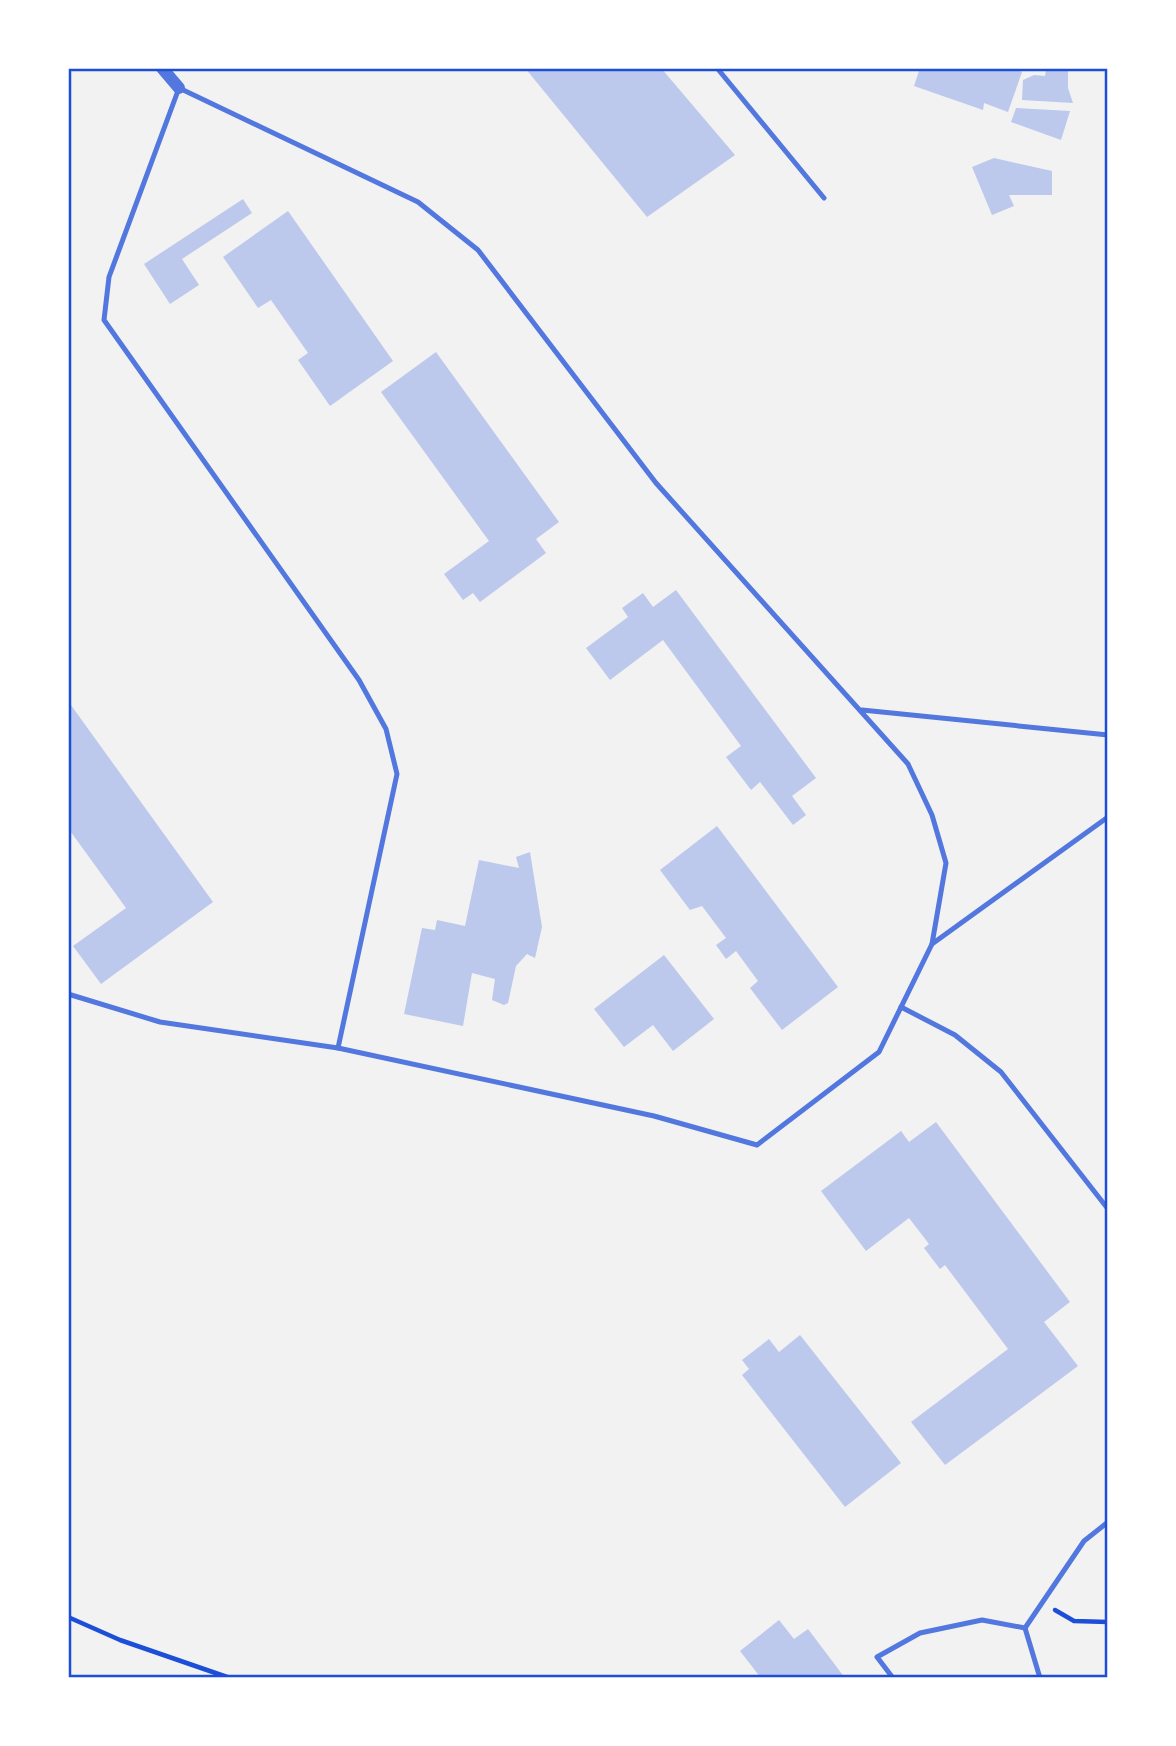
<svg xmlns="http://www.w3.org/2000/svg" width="1176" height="1746" viewBox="0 0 1176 1746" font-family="Arial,sans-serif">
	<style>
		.building { fill: #bdc9ec }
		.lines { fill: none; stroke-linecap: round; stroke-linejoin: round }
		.path { stroke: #1d4ed8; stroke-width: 4.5 }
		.service { stroke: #5277de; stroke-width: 5 }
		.tertiary { stroke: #5277de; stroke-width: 12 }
		.neatline { fill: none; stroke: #1d4ed8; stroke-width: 2.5 }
	</style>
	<rect width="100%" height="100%" fill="#f2f2f2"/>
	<g class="building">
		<path d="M525 68H661L735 155 647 217Z"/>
		<path d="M920 68H1012L1022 72 1008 112 984 103 983 110 914 86Z"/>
		<path d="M1046 70 1068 71V88L1073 103 1022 100 1023 80 1034 75 1045 76Z"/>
		<path d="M1016 108 1070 111 1061 140 1011 122Z"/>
		<path d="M994 158 1052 171V195H1009L1014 206 992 215 972 167Z"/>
		<path d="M243 199 252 213 182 259 199 285 170 304 144 264Z"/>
		<path d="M288 211 393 361 330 406 298 360 308 353 271 300 258 308 223 257Z"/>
		<path d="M436 352 559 522 536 539 546 553 480 602 473 593 463 600 444 574 489 541 381 392Z"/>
		<path d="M676 590 816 778 792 796 806 815 793 825 760 782 751 790 726 757 741 746 663 640 610 680 586 648 628 617 622 608 643 593 653 607Z"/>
		<path d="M68 701 213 902 101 984 73 946 126 908 68 828Z"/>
		<path d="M717 826 838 987 782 1030 750 988 758 981 736 951 726 959 716 945 726 938 702 906 690 910 660 870Z"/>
		<path d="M530 852 542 927 535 958 527 954 516 966 508 1003 504 1005 492 1000 495 979 472 973 463 1026 404 1014 422 928 435 930 437 920 465 926 479 860 519 868 516 857Z"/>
		<path d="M664 955 714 1019 673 1051 653 1025 624 1047 594 1009Z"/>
		<path d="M936 1122 1070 1302 1044 1322 1078 1366 945 1465 911 1422 1008 1349 945 1265 940 1269 924 1248 929 1244 909 1218 866 1251 821 1191 901 1131 909 1142Z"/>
		<path d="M800 1335 901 1463 845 1507 742 1375 749 1369 742 1360 769 1339 779 1352Z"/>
		<path d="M779 1620 794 1639 808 1629 845 1678H761L740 1651Z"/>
	</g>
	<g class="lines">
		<g class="path">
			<path d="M1055 1610 1074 1621 1108 1622"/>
			<path d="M68 1617 120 1640 230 1678"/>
		</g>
		<g class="service">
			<path d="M717 68 824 198"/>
			<path d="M862 710 1108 735"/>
			<path d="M68 994 160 1022 338 1048 654 1116 757 1145 879 1052 932 944"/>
			<path d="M901 1007 955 1035 1001 1072 1108 1209"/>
			<path d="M338 1048 397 774 386 729 359 680 104 320 109 277 179 88 418 202 478 250 656 483 908 764 932 815 946 863 932 944 1108 817"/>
			<path d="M1025 1628 1084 1541 1108 1522"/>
			<path d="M1025 1628 1040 1678"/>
			<path d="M893 1678 877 1657 920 1633 982 1620 1025 1628"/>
		</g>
		<path class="tertiary" d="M162 68 179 88"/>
	</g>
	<rect width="1176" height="1746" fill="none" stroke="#ffffff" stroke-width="140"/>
	<rect x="70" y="70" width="1036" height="1606" class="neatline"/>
</svg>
